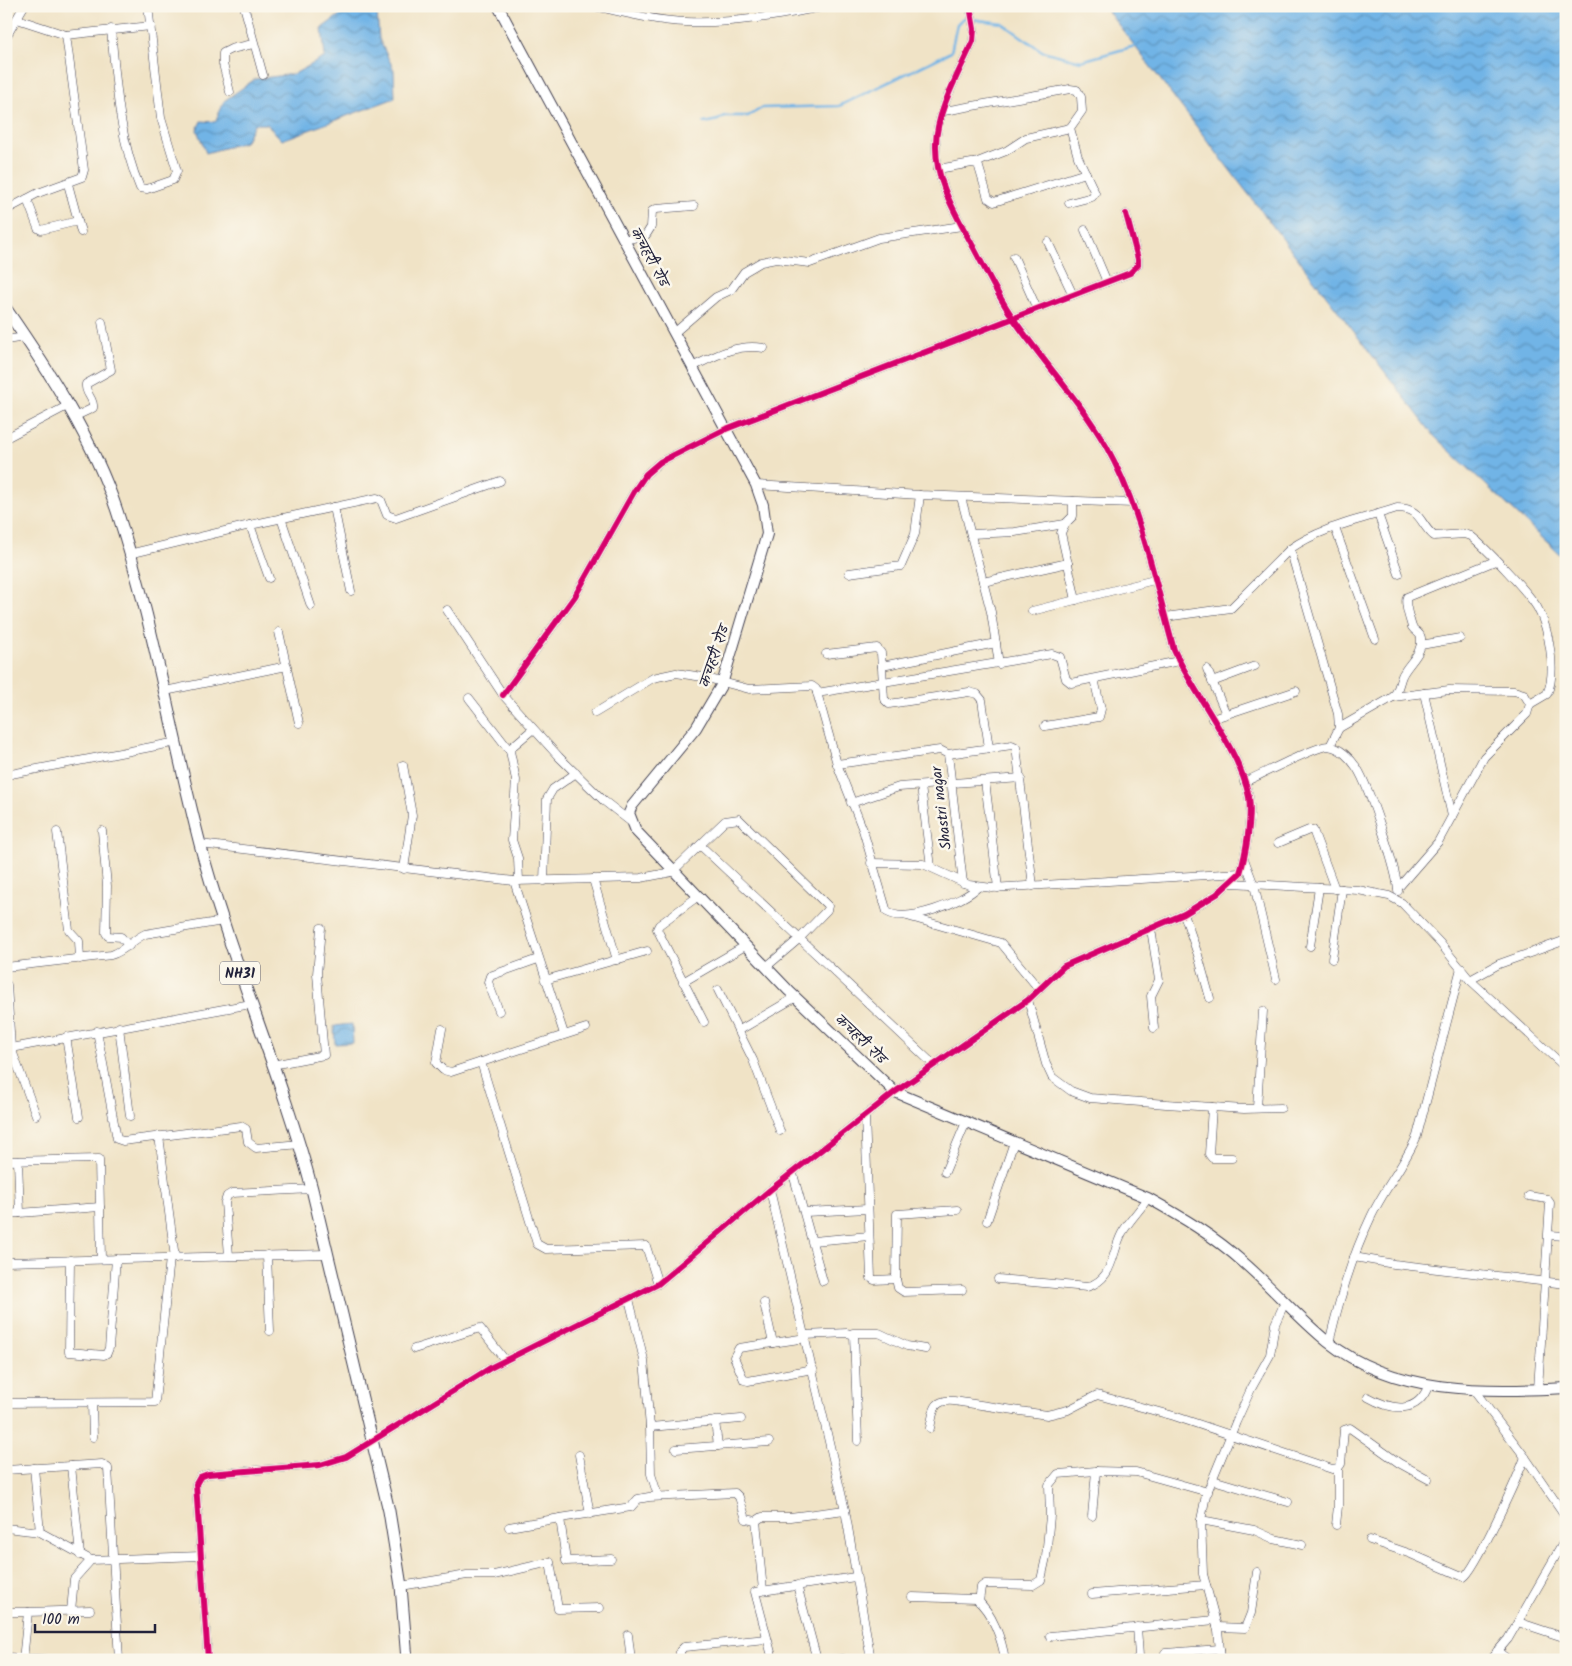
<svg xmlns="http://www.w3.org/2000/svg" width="1572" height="1666" viewBox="0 0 1572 1666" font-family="Kalam,'Playpen Sans Deva',sans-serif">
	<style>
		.water { fill: url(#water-waves); stroke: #4a6b90 }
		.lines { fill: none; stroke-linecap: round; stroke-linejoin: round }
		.stream { stroke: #71b4e6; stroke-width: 2.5 }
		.minor-casing { stroke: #413f50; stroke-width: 9 }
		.major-casing { stroke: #413f50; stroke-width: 12 }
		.highway-casing { stroke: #413f50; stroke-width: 13 }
		.minor { stroke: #fff; stroke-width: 8 }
		.major { stroke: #fff; stroke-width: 10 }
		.highway { stroke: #fff; stroke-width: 11 }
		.cycleway-casing { stroke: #fbf7ec; stroke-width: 9 }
		.cycleway { stroke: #d6006c; stroke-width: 6 }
		.labels { text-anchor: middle; stroke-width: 5; stroke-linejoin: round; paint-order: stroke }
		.shield { fill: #fbf7ec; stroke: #636270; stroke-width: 1 }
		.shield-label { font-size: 14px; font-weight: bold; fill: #22223b }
		.street-label { font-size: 15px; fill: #22223b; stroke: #fbf7ec }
	</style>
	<defs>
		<pattern id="water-waves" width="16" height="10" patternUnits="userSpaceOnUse" patternTransform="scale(1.25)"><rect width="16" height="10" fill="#71b4e6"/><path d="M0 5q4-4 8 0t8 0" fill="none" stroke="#5c92bc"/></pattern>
	</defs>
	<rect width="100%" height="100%" fill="#fbf7ec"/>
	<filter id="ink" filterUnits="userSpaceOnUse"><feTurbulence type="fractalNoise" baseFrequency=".02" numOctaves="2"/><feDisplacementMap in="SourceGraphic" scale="10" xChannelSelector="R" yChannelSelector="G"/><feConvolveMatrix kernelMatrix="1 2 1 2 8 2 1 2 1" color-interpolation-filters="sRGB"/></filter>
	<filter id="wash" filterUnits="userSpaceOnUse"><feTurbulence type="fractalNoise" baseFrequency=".0096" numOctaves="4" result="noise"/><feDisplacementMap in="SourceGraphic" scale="20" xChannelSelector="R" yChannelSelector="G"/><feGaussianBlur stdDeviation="1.12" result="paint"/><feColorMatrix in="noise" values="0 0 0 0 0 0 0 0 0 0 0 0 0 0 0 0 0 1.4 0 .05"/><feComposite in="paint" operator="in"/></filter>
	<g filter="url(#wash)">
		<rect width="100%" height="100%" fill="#f0e3c6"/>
		<g class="water">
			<path d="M1104 6H1566V560L1434 436Z"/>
			<path d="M377 12 379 39 394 70 395 98 282 140 267 124H254L245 142 206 153 197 130 201 121 215 122 224 101 255 79 294 74 325 57 322 28 341 14Z"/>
			<path d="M352 1024 353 1043 335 1044 334 1026Z"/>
		</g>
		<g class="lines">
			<path class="stream" d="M704 123 718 120 724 116H748L762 108 839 106 951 52 957 24 963 18 1002 23 1042 51 1081 61 1135 46 1137 43"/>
		</g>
	</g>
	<g filter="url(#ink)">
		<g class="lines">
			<g class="minor-casing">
				<g id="minor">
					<path d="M244 6 263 75"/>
					<path d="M595 6C625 13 656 21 686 22 734 24 781 15 827 6"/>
					<path d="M17 19 66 35"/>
					<path d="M111 29C116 82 119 139 140 188L147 189 173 180 177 171 161 118 148 6"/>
					<path d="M6 37 24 6"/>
					<path d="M230 92 223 64V53L231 49 253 44"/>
					<path d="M944 111 1070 89 1077 90 1081 97 1082 111 1070 128 1078 157 1095 193 1092 197 1069 203"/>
					<path d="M975 163 1006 151 1026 138 1070 128"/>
					<path d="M938 169 972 163 978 164 988 198 994 202 1086 173"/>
					<path d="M68 184 81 232"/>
					<path d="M27 199 38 228 41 230 78 221"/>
					<path d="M6 210 38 193 82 177 84 170 66 35 151 26"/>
					<path d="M1085 230 1107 282"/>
					<path d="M624 240 646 235 651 227 652 211 656 209 694 206"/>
					<path d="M1048 242 1073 295"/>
					<path d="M1014 257 1037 309"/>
					<path d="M674 333 716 297 731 290 744 272 761 262 776 259 810 263 879 238 962 226"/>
					<path d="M6 340 25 337"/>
					<path d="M692 367C715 356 737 343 764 348"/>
					<path d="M74 417 93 408C95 399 84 393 86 384L111 370 102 322"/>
					<path d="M6 438 67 406"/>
					<path d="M756 485 920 495 1133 503"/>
					<path d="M961 497 991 612 999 664"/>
					<path d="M1073 501V516L1065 524 1061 533 1076 600"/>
					<path d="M334 507 351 591"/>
					<path d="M1378 514 1399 574"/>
					<path d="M281 518 311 606"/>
					<path d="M250 525 269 578"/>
					<path d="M1335 528 1375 639"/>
					<path d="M971 534 1015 532 1065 524"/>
					<path d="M1290 549 1338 714 1339 728 1330 746"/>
					<path d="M129 554 250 525 377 498 381 500 387 515 396 518 500 481"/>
					<path d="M849 573 901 566 915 534 920 495"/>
					<path d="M983 582 1068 563"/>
					<path d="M447 610 503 695 559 757 604 801 631 822"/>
					<path d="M1032 611 1154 580"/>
					<path d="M1165 617 1231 608 1290 549C1321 527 1361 520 1397 508 1422 508 1419 524 1434 536L1465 534 1471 536C1487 549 1526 590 1537 607 1549 628 1557 672 1547 694L1530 704"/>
					<path d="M279 632 299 723"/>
					<path d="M1421 645 1460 638"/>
					<path d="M826 654 877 648 881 653 884 699 889 704 969 692 977 694 982 700 989 748"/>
					<path d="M882 666 996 643"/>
					<path d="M1207 669 1226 714"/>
					<path d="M1212 682 1255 666"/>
					<path d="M165 691 287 666"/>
					<path d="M817 693 1052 654 1060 657 1066 679 1071 683 1179 661"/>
					<path d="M1424 693 1452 816"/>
					<path d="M503 695 575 596 635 490 646 474 660 462 726 429 1130 273 1138 265V259L1126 214"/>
					<path d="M1393 697 1449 690 1514 691 1524 694 1530 704 1527 714 1484 757 1438 842 1398 888"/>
					<path d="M469 698 510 751"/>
					<path d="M595 713 653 678 676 673 703 677 749 689 812 686 816 689 837 764 863 830 887 912C907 924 963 902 978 887"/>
					<path d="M1212 719 1296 691"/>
					<path d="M1045 726 1099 717 1101 709 1094 679"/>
					<path d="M1339 728 1393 697C1399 690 1399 683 1402 676 1408 663 1423 654 1421 638 1420 632 1415 632 1412 627 1410 620 1404 603 1407 597L1495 561"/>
					<path d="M948 754 1012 745 1016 747 1033 886"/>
					<path d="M837 764 940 750 948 754 963 883"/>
					<path d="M403 765 412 815 404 869"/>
					<path d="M6 775 177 742"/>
					<path d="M985 781 998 888"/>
					<path d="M1244 782C1259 776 1316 746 1328 746 1340 747 1351 759 1357 768 1369 787 1397 870 1398 891"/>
					<path d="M921 786 931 867"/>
					<path d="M851 803 899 787 1021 778"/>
					<path d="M102 831 107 886 106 933 108 936 121 937 129 946"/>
					<path d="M57 832 69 930 79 941 80 959"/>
					<path d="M1278 843 1309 830H1313L1335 889"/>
					<path d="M200 844 514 881 641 878 672 872 725 821 739 819 828 906 827 910 800 938 766 967"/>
					<path d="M700 845 934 1065"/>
					<path d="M1244 859 1254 885 1276 979"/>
					<path d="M871 863 923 864 969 885 992 888 1240 873"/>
					<path d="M593 879 617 960"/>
					<path d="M514 881 564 1034"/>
					<path d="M519 881 518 858 512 840 516 780 510 751 513 746 533 729"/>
					<path d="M544 881 547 799 553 789 576 773"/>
					<path d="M1231 883 1358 890 1389 896 1402 903 1440 943 1470 980 1566 1068"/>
					<path d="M697 897 659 925 657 929 704 1022"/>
					<path d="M1184 914 1198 955 1210 998"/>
					<path d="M907 916 1001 943 1039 989"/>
					<path d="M1151 929 1159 980 1151 996 1154 1028"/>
					<path d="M1310 946 1319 888"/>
					<path d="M1332 959 1342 889"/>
					<path d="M6 967 111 955C125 951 132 940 145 934L223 921"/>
					<path d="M545 980 647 951"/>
					<path d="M1470 980 1499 964 1566 940"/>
					<path d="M683 982 745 946"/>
					<path d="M7 985 11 1048 36 1115"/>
					<path d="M718 990 753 1060 780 1131"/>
					<path d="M1028 1000 1046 1064 1052 1077 1071 1091 1090 1098 1166 1104 1244 1109 1281 1108"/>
					<path d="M499 1011 488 982 490 976 538 959"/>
					<path d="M119 1027 130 1116"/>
					<path d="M442 1029 436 1063 443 1070 451 1072 586 1028"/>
					<path d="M97 1031 117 1139 123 1141 241 1126 246 1129 248 1142 256 1148 300 1144"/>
					<path d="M738 1031 796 997"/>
					<path d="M66 1037 79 1117"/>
					<path d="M6 1049 251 1004"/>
					<path d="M481 1062 537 1244 546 1249 646 1246 658 1284"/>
					<path d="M272 1065 324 1055 317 974 321 928"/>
					<path d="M1212 1107 1209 1154 1212 1158H1232"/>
					<path d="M1257 1108 1263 1011"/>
					<path d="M865 1116 871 1278 874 1280 896 1279"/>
					<path d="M159 1136 175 1258"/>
					<path d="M6 1161 99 1159 101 1259"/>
					<path d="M18 1161 20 1213"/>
					<path d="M945 1172 966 1122"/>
					<path d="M793 1174 823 1281"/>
					<path d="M770 1190 845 1510 871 1660"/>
					<path d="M1529 1196 1547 1199 1550 1203 1538 1389"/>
					<path d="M957 1210 897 1214 896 1279 898 1288 904 1292 962 1290"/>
					<path d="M805 1212 868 1209"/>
					<path d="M6 1214 100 1207"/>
					<path d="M987 1221 1014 1142"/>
					<path d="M1549 1235 1566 1236"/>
					<path d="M813 1241 869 1236"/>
					<path d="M267 1255 270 1331"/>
					<path d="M229 1256 225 1202 227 1196 232 1193 312 1189"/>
					<path d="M1354 1257 1394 1264 1566 1284"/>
					<path d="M70 1260 69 1352 104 1355 107 1353 109 1348 116 1259"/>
					<path d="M6 1262 327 1254"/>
					<path d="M998 1279 1087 1287C1114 1279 1111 1254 1122 1233 1129 1221 1140 1210 1148 1198"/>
					<path d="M629 1299 644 1360 650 1427 741 1419"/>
					<path d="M764 1303 773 1343"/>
					<path d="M853 1333H879L907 1346 925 1349"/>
					<path d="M805 1335 847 1333 854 1335 858 1441"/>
					<path d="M806 1338 739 1348 734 1357 744 1380 748 1381 813 1369"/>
					<path d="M1329 1343C1339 1300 1351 1259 1370 1219 1383 1190 1404 1166 1417 1136L1461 968"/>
					<path d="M414 1349 480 1328 505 1360"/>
					<path d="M1474 1390 1525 1457 1566 1517"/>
					<path d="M1368 1397C1391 1410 1418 1416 1429 1384"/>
					<path d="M6 1403 155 1402 170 1258"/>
					<path d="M92 1403 93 1437"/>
					<path d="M715 1421 718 1446"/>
					<path d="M650 1427 651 1474 658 1496"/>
					<path d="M930 1428C934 1411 932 1399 954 1401L1047 1415 1068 1410 1097 1395 1174 1416 1332 1469 1338 1468 1341 1464 1344 1430 1350 1428 1399 1463 1428 1479"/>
					<path d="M676 1449 769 1442"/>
					<path d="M579 1455 590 1514"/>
					<path d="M71 1466 80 1555"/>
					<path d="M34 1468 40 1532"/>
					<path d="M6 1470 102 1464 108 1468 119 1660"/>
					<path d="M1213 1480 1288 1502"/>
					<path d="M1092 1516 1096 1471"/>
					<path d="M1201 1520 1254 1530 1274 1539 1302 1545"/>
					<path d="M756 1521 762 1517H790L845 1510"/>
					<path d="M1336 1525 1338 1506V1468"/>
					<path d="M509 1527 560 1518"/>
					<path d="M6 1528 40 1532 91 1560 201 1556"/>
					<path d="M1370 1540 1411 1554 1464 1577C1475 1571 1519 1474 1525 1457"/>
					<path d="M611 1559 566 1561 560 1518 631 1507 638 1499 649 1497 735 1493 739 1497 746 1519 756 1521 763 1590"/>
					<path d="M797 1585 817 1660"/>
					<path d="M401 1586 467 1575H494L550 1562 558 1609 600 1608"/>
					<path d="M1092 1594 1206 1585"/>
					<path d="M912 1597 976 1599C992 1612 1002 1639 1005 1660"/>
					<path d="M979 1602 981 1587 985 1584 1033 1585 1041 1580 1046 1557 1050 1516 1049 1485 1058 1474 1096 1471 1136 1472 1208 1492"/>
					<path d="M71 1611 74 1579 91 1560"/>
					<path d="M6 1612H28L23 1660"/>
					<path d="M28 1612 90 1610"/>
					<path d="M1518 1622 1566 1638"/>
					<path d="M1217 1627 1245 1628 1251 1613 1257 1572"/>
					<path d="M628 1635 631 1660"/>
					<path d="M1050 1636 1215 1620"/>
					<path d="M1497 1651 1509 1660"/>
					<path d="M1165 1653 1220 1649"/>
					<path d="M6 1657 55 1660"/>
					<path d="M208 1660 196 1484 200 1477 208 1474 320 1465 346 1457 492 1367 658 1284 770 1190 895 1092 1028 1000 1064 966 1184 914 1217 894 1240 873C1246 854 1252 817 1249 797 1240 750 1194 695 1174 650 1155 582 1141 508 1106 446 1081 402 1044 363 1015 321 997 296 984 266 969 239 953 209 935 179 936 144 936 112 960 71 973 41L974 29 970 6"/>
					<path d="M680 1660V1651L684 1647 767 1639"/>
					<path d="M773 1660 755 1592 855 1577"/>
					<path d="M829 1660 843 1659"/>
					<path d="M1136 1660 1139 1656 1137 1627"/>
					<path d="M1221 1660 1218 1630 1203 1574 1201 1520 1206 1495 1236 1422 1251 1389 1270 1355 1275 1324 1285 1302"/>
					<path d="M1490 1660 1508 1639 1566 1538"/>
				</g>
			</g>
			<g class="major-casing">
				<path id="major" d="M498 6 756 485 763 505 767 534 722 684 696 728 632 806 629 813 636 831 789 991 895 1092 1148 1198C1182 1217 1214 1236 1243 1262 1272 1287 1298 1318 1328 1342 1395 1395 1486 1392 1566 1388"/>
			</g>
			<g class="highway-casing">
				<path id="highway" d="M6 309C49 371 93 439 117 511 153 620 171 733 200 844 231 961 281 1072 312 1189L389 1511 401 1586 407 1660"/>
			</g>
			<use href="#minor" class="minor"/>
			<use href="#major" class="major"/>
			<use href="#highway" class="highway"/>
			<g class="cycleway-casing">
				<g id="cycleway">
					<path d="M503 695 575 596 635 490 646 474 660 462 726 429 1130 273 1138 265V259L1126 214"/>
					<path d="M208 1660 196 1484 200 1477 208 1474 320 1465 346 1457 492 1367 658 1284 770 1190 895 1092 1028 1000 1064 966 1184 914 1217 894 1240 873C1246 854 1252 817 1249 797 1240 750 1194 695 1174 650 1155 582 1141 508 1106 446 1081 402 1044 363 1015 321 997 296 984 266 969 239 953 209 935 179 936 144 936 112 960 71 973 41L974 29 970 6"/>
				</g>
			</g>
			<use href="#cycleway" class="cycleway"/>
		</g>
	</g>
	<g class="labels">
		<rect class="shield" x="220" y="961.5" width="40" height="23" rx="4"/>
		<g class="shield-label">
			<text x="240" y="978">NH31</text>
		</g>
		<g class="street-label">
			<text transform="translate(650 257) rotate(62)" y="5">कचहरी रोड</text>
			<text transform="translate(714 656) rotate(-71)" y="5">कचहरी रोड</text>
			<text transform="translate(941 808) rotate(-97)" y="5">Shastri nagar</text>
			<text transform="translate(861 1039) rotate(44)" y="5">कचहरी रोड</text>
		</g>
	</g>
	<rect width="1572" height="1666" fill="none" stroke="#fbf7ec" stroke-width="25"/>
	<path d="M35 1624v8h120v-8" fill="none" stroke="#22223b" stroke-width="2.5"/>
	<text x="42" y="1624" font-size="15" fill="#22223b" stroke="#fbf7ec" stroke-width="4" paint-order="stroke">100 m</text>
</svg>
